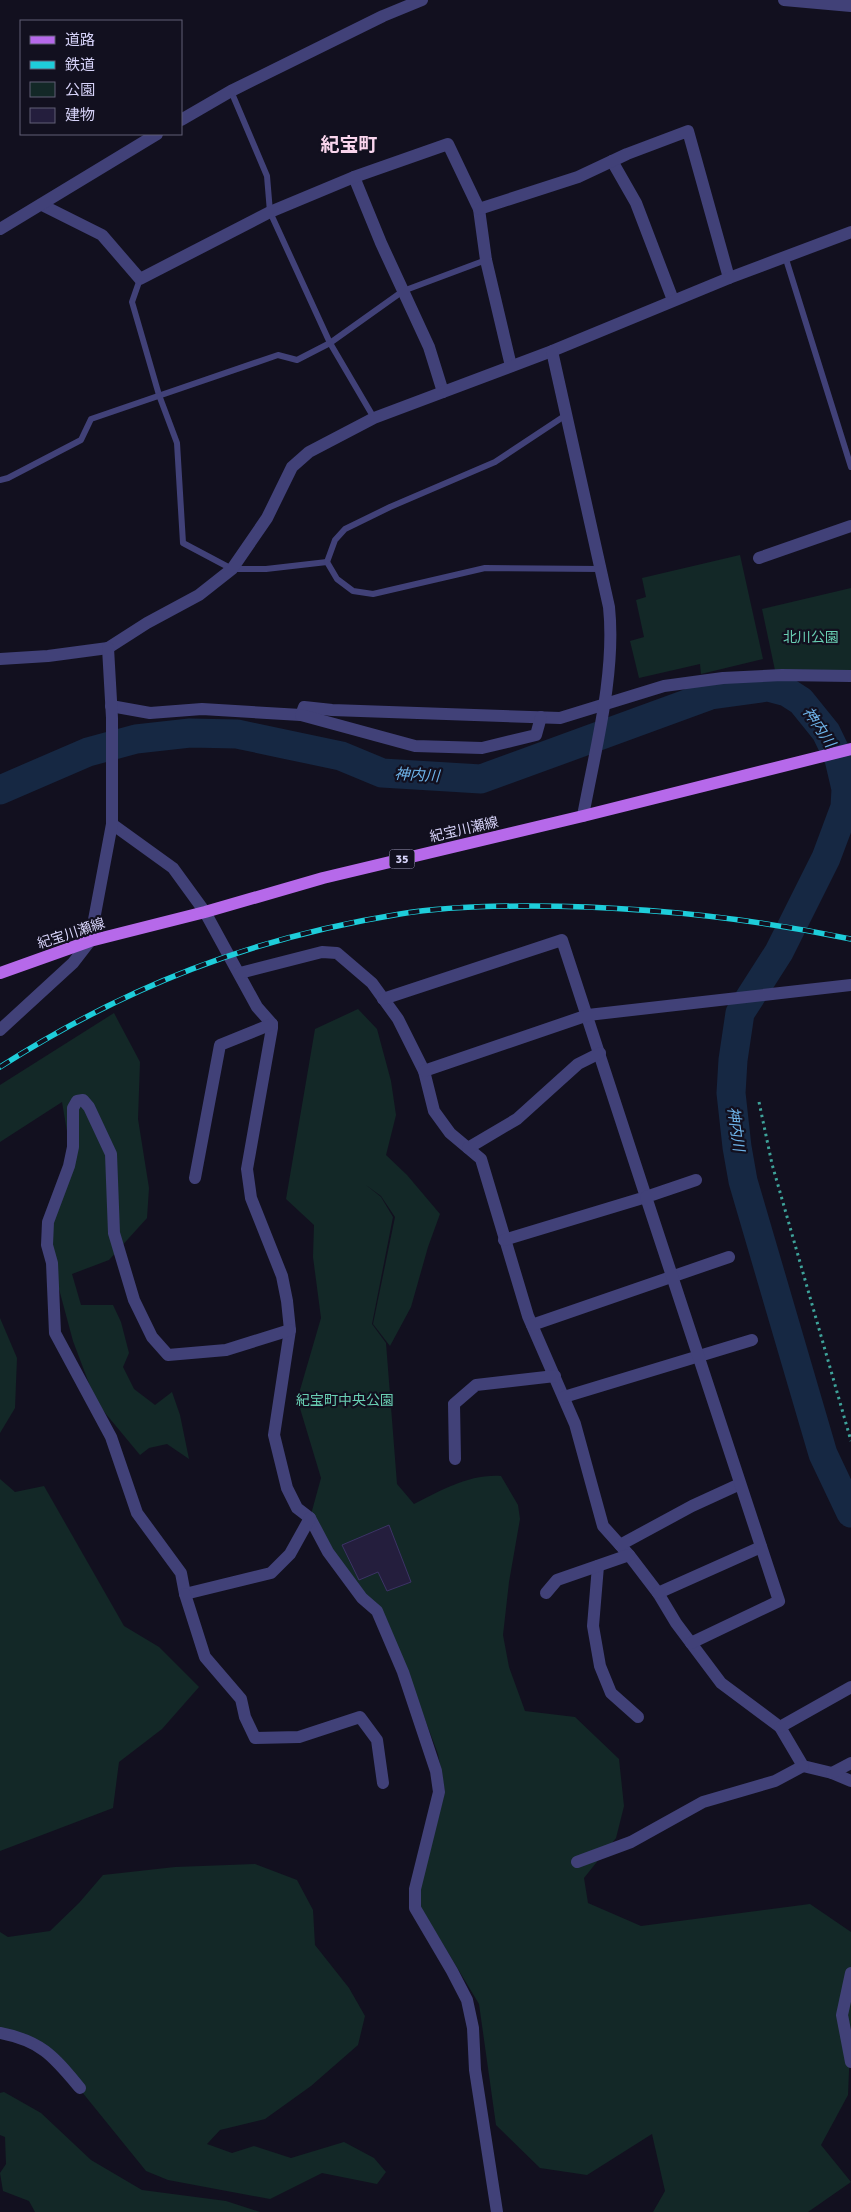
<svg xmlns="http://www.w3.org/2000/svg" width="851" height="2212" viewBox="0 0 851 2212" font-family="Signika,'Noto Sans JP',sans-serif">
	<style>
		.green { fill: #132827 }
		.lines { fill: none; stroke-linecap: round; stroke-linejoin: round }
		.river { stroke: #162843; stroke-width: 29 }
		.building { fill: #241e3d; stroke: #3c3366 }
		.path { stroke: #3ea39a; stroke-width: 3; stroke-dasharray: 2.5 4; stroke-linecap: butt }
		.service { stroke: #414178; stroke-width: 6 }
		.minor { stroke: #414178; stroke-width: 12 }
		.tertiary { stroke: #414178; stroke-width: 12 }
		.primary { stroke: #b669ea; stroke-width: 12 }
		.rail-casing { stroke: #1ecdda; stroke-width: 5.5 }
		.rail { stroke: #12101f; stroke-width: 4; stroke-dasharray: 11; stroke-linecap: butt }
		.labels { text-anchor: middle; stroke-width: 4.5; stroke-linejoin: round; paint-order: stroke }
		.shield { fill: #12101f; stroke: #9c98b8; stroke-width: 1 }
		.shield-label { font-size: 12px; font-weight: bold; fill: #d7d3f9 }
		.park-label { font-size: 14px; fill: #69cfb3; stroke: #12101f }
		.street-label { font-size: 14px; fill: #d7d3f9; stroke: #12101f }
		.water-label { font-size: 15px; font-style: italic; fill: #6fb5eb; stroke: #12101f }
		.district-label { font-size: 19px; font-weight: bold; fill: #f9d5ed; stroke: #12101f }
	</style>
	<rect width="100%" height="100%" fill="#12101f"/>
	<g class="green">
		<path d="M740 555 763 659 701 674 700 664 639 678 630 641 644 637 636 600 646 597 642 578Z"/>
		<path d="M851 588V676L776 675 762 609Z"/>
		<path d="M358 1009 377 1029 391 1081 396 1115 386 1155 407 1175 440 1214 428 1247 411 1307 390 1346 373 1324 395 1217 381 1196 366 1185 381 1197 393 1217 372 1324 386 1343 397 1484 414 1504C442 1490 469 1474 501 1476L518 1505 520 1519 509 1582 503 1635 509 1667 525 1711 575 1717 619 1759 624 1806 616 1838 584 1878 588 1903 641 1926 810 1904 851 1932V2023L848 2095 821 2145 851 2182 808 2212H653L665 2191 652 2134 587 2175 540 2168 496 2125 479 2004 420 1906 421 1882 445 1792 438 1754 412 1685 378 1615 310 1518 321 1478 299 1405 300 1390 321 1318 313 1257 314 1225 286 1199 315 1029Z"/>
		<path d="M114 1013 140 1062 138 1119 149 1188 147 1218 109 1260 72 1274 81 1305H113L121 1322 129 1353 123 1367 134 1389 155 1405 172 1392 180 1415 189 1459 167 1444 149 1448 140 1455 96 1402 73 1341 52 1263 50 1215 71 1155 62 1102 0 1142V1085Z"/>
		<path d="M0 1318 17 1358 15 1408 0 1433Z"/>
		<path d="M0 1479 15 1492 44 1486 124 1626 159 1647 199 1687 162 1729 119 1762 113 1808 0 1851Z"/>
		<path d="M255 1864 297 1880 313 1910 315 1945 349 1988 365 2016 358 2045 311 2086 265 2119 220 2130 207 2144 232 2153 254 2146 291 2158 344 2142 374 2158 386 2172 377 2184 322 2173 270 2199 168 2180 146 2171 52 2055 0 2033V1932L8 1937 50 1931 79 1903 103 1875 175 1867Z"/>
		<path d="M4 2092 41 2113 91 2160 142 2190 226 2201 260 2212H35L29 2201 3 2191 0 2173 6 2164 5 2137 0 2135V2093Z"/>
	</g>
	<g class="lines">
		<path class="river" d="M0 790 88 752 136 739 190 733 237 734 284 744 341 756 382 773 481 779 711 695 768 687 787 692 801 701 826 732 839 759 846 789 845 807 826 858 779 952 740 1013 733 1060 731 1093 737 1147 743 1181 823 1454 851 1513"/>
	</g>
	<path class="building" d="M389 1525 411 1582 387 1591 378 1572 359 1580 342 1545Z"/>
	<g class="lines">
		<path class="path" d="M759 1102 772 1164 851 1441"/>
		<g class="service">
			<path d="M231 91 267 176 270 212 330 343 374 418"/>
			<path d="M785 256 851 467"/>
			<path d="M140 279 132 302 159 395 177 443 183 543 232 569H266L327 562 337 579 353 591 373 594 485 568 600 569"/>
			<path d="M0 480 8 478 81 440 91 419 278 355 297 360 330 343 403 291 486 260"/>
			<path d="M327 562 335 540 345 529 390 507 495 462 566 415"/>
		</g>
		<g class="minor">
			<path d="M784 0 851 6"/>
			<path d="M181 120 231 91 383 16 422 0"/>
			<path d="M612 161 636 203 673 300"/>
			<path d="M354 177 381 243 429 347 443 392"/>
			<path d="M42 205 102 235 140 279 270 212 354 177 448 144 479 209 486 260 511 366"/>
			<path d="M479 209 578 177 627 154 688 131 729 278"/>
			<path d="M0 229 157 134"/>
			<path d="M759 558 851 526"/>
			<path d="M0 659 48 656 108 648 147 623 199 595 232 569 267 518 292 467 309 452 374 418 552 351 729 278 851 232"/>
			<path d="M111 706 150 713 202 709 301 715 304 707 332 710 560 718 664 686 723 678 782 675 851 676"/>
			<path d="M301 715 415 746 482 748 536 735 541 717"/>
			<path d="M112 824 173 868 205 912 257 1007 272 1024V1028L247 1169 251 1198 282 1276 287 1301 290 1330 274 1435 287 1488 297 1508 310 1518 328 1552 362 1598 377 1611 403 1672 436 1771 439 1792 415 1889V1908L452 1971 467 2000 473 2028 475 2070 497 2212"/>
			<path d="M240 973 322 952 337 953 372 983 398 1019 424 1071 434 1111 450 1133 481 1159 528 1316 575 1424 603 1526 629 1555 658 1593 676 1623 721 1683 780 1727 803 1766 832 1773 851 1781"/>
			<path d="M383 999 562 940 646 1197 504 1240"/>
			<path d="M0 1030 73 963 90 941 112 824V718L108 648"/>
			<path d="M424 1071 588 1015 851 985"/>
			<path d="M468 1148 517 1119 578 1064 600 1053"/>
			<path d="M195 1178 220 1045 272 1024"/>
			<path d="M532 1325 729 1257"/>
			<path d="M290 1330 226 1350 168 1355 152 1337 134 1300 114 1233 111 1154 89 1107 83 1100 77 1101 73 1108V1147L69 1166 48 1222 47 1245 52 1263 55 1333 111 1437 137 1513 181 1573 185 1594 271 1573 290 1554 310 1518"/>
			<path d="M564 1397 752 1340"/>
			<path d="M455 1459 454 1404 476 1385 555 1376"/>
			<path d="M620 1545 692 1506 740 1484"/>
			<path d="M598 1566 593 1626 600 1666 611 1693 638 1717"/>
			<path d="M546 1593 557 1580 629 1555"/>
			<path d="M658 1593 761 1547"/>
			<path d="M185 1594 205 1657 241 1699 245 1717 255 1738 299 1737 360 1717 377 1740 383 1783"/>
			<path d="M691 1643 779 1601 646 1197 696 1180"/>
			<path d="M780 1727 851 1687"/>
			<path d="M832 1773 851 1763"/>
			<path d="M577 1862 631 1842 703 1802 775 1781 803 1766"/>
			<path d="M851 1973 842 2015 851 2062"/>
			<path d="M0 2033C42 2041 54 2057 80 2088"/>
		</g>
		<path class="tertiary" d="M552 351 609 607C616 674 595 750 583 816"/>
		<path class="primary" d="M0 973 90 941 205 912 323 878 583 816 851 749"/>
		<g class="rail-casing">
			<path id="rail" d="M0 1067C127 986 251 938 400 914 442 907 486 906 528 906 637 906 745 917 851 939"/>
		</g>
		<use href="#rail" class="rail"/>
	</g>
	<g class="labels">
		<rect class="shield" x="389.5" y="849.5" width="25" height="19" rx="4"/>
		<g class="shield-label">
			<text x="402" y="863">35</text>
		</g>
		<g class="park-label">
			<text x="811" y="642">北川公園</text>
			<text x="345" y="1405">紀宝町中央公園</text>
		</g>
		<g class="street-label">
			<text transform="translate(464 829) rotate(-13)" y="5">紀宝川瀬線</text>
			<text transform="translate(71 933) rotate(-18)" y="5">紀宝川瀬線</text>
		</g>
		<g class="water-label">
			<text transform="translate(819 727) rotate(56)" y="5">神内川</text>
			<text transform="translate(417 775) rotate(3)" y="5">神内川</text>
			<text transform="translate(736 1129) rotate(82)" y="5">神内川</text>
		</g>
		<g class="district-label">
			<text x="349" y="151">紀宝町</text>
		</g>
	</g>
	<rect x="20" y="20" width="162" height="115" fill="#12101f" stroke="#615e76"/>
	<rect x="30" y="36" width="25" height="8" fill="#b669ea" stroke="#615e76"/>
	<text x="65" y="45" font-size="15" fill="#d7d3f9">道路</text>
	<rect x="30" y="61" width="25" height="8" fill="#1ecdda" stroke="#615e76"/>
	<text x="65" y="70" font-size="15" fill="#d7d3f9">鉄道</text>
	<rect x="30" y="82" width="25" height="15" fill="#132827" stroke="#615e76"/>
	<text x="65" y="95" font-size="15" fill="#d7d3f9">公園</text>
	<rect x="30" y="108" width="25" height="15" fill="#241e3d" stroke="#615e76"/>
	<text x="65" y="120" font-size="15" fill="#d7d3f9">建物</text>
</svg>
